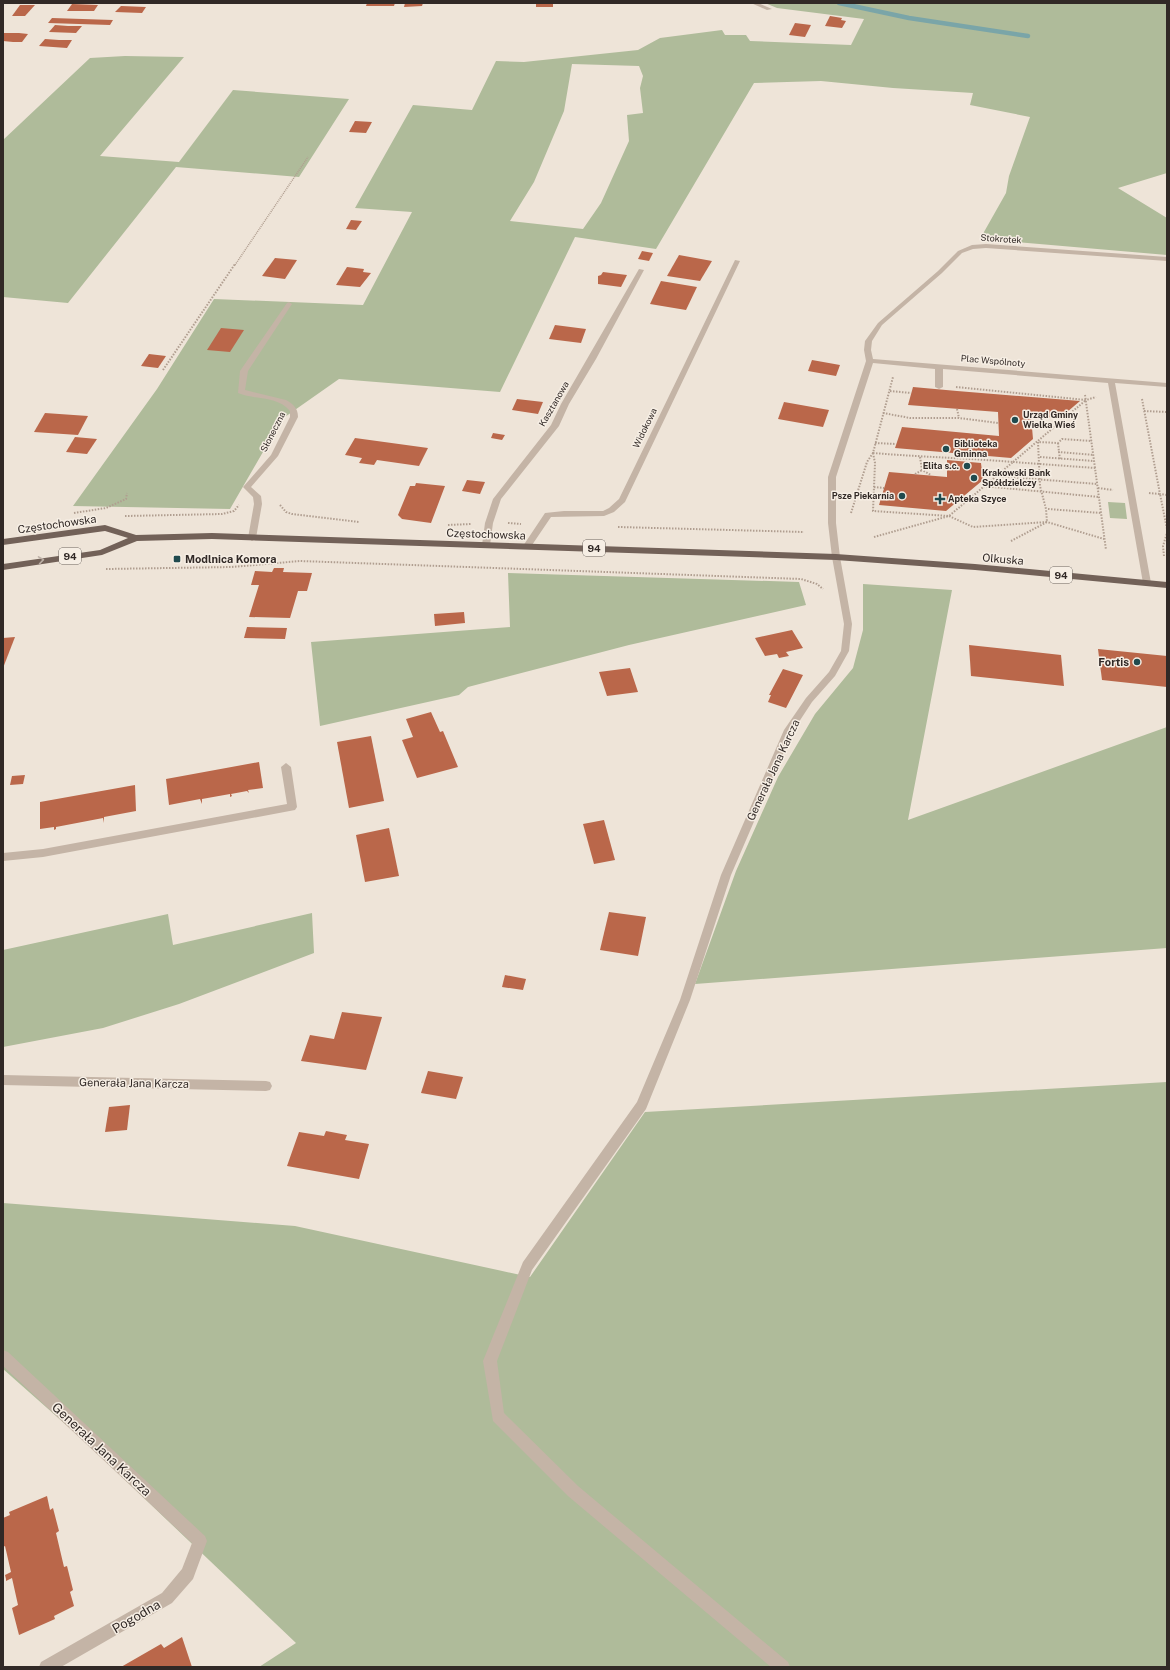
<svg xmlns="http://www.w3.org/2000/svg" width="1170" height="1670" viewBox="0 0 1170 1670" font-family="'Public Sans',sans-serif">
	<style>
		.green { fill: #afbb9a; fill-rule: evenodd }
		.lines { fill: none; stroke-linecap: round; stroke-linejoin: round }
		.stream { stroke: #7aa5a8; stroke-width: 4.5 }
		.building { fill: #ba674a }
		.path-far1 { stroke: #b09e90; stroke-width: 1.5; stroke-dasharray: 1 1; stroke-linecap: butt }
		.path { stroke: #b09e90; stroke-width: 2; stroke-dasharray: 1.5 1.5; stroke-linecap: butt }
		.minor { fill: #c4b4a6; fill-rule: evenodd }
		.major { fill: #726158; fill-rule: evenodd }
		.oneway { stroke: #bbafa5 }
		.poi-dot { fill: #204a4e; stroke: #f6eee4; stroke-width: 1.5 }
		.labels { text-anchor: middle; stroke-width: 3; stroke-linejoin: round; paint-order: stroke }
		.far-street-label { font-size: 9px; fill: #312926; stroke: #f6eee4 }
		.far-poi-label { font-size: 9px; font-weight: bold; fill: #312926; stroke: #f6eee4; text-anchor: start }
		.shield { fill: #f6eee4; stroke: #6c645f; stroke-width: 1 }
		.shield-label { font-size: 10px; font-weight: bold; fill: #312926 }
		.street-label { font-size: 11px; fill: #312926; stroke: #f6eee4 }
		.poi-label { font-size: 11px; font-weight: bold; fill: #312926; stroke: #f6eee4; text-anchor: start }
		.near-street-label { font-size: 13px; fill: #312926; stroke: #f6eee4 }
	</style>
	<rect width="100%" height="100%" fill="#eee4d8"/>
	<g class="green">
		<path d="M765 3H1167V173L1118 188 1167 218V255L980 239 1006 193 1009 176 1030 117 970 105 973 93 893 88 821 81 754 83 656 249 575 237 500 392 339 379 282 419 230 509 73 506 157 389 214 299 363 305 412 212 355 208 413 105 472 110 496 61 524 62 638 50 660 38 722 30 725 35H746L750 41 851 45 864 19 777 8ZM572 64 639 66 643 76 640 88 643 113 627 115 629 141 601 203 583 229 510 221 534 182 564 111Z"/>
		<path d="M125 56 184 57 100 156 179 162 233 90 349 99 299 177 176 167 68 303 3 297V140L90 58Z"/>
		<path d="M1108 502 1125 503 1127 519 1110 518Z"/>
		<path d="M508 573 799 582 806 605 629 645 468 687 459 695 320 726 311 642 510 627Z"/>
		<path d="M863 584 952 590 908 820 1167 727V948L695 984 736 871 778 777 815 714 853 668 863 630Z"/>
		<path d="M312 913 314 953 179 1004 103 1028 3 1047V950L168 914 173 945Z"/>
		<path d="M1167 1082V1667H259L296 1643 81 1438 3 1369V1203L295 1226 530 1277 645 1112Z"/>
	</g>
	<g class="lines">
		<path class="stream" d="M839 3 909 18 1028 36"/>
	</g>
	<g class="building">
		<path d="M367 3H395L394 6H366Z"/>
		<path d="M405 3H423L422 6 404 7Z"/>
		<rect x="536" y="3" width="17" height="4"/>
		<path d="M72 4 98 5 94 11H67Z"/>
		<path d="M20 5H35L25 16H12Z"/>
		<path d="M121 6 146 7 142 13 115 12Z"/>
		<path d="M830 16 842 18 841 20 846 21 842 28 825 26Z"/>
		<path d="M52 18 113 20 110 25 48 23Z"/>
		<path d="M795 23 811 25 805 37 789 35Z"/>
		<path d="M55 25 68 26H82L76 33 49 32Z"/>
		<path d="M3 33H19L28 34 22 42H13L3 41Z"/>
		<path d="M45 39 59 40H72L67 48 39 46Z"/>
		<path d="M355 121 372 122 366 133 349 132Z"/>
		<path d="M351 220 362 221 356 230 346 229Z"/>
		<path d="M642 251 653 253 649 261 638 259Z"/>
		<path d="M679 255 712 261 700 281 667 276Z"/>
		<path d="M275 258 297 260 285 279 262 276Z"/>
		<path d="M347 267 364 269 363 272 371 273 360 287 336 285Z"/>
		<path d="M603 272 627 275 621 287 598 284V276L601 275Z"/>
		<path d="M661 281 697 287 686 310 650 304Z"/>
		<path d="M555 325 586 329 581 343 549 339Z"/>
		<path d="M221 328 244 330 230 352 207 350Z"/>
		<path d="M149 354 166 356 158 368 141 366Z"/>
		<path d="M812 360 840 365 836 376 808 371Z"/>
		<path d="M913 387 957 391 1080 401 1060 418 1031 416 1033 439 1011 458 895 448 902 427 999 436 998 412 908 405Z"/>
		<path d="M517 399 543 402 538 414 512 410Z"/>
		<path d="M784 402 829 410 823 427 778 419Z"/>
		<path d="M45 413 88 416 78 435 34 432Z"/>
		<path d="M493 433 505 435 502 440 491 438Z"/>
		<path d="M75 437 97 439 87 454 66 452Z"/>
		<path d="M355 438 428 448 419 466 377 460 374 465 359 463 362 458 345 455Z"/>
		<path d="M947 460 981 463 983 480 946 511 879 505 889 472 947 477Z"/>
		<path d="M467 480 485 482 480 494 462 491Z"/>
		<path d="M416 483 445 486 431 523 402 519 398 515 410 486H415Z"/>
		<path d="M274 568H284L283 572 312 573 307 591H298L290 618 249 617 259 585H251L255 571 272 572Z"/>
		<path d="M464 612 465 623 435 626 434 614Z"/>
		<path d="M247 627 287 628 285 639 244 638Z"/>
		<path d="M792 630 803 648 786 652 789 656 779 658 777 654 765 656 755 638Z"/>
		<path d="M15 637 3 668V638Z"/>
		<path d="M969 645 1061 655 1064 686 971 676Z"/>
		<path d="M1098 649 1167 656V687L1102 680Z"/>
		<path d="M630 668 638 692 607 696 599 672Z"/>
		<path d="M783 669 803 675 786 708 768 702 771 695H769Z"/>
		<path d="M431 712 440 732 443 731 458 767 417 778 402 740 413 737 406 719Z"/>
		<path d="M371 736 384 801 349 808 337 742Z"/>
		<path d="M259 762 263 788 248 790 249 793 247 791 231 794 232 796 230 797V794L202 799V804L200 799 169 805 166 779Z"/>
		<path d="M25 775 23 784 10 785 12 776Z"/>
		<path d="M135 785 136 811 104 817V823L103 818 56 827V829L54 830V827L40 829V802Z"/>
		<path d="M604 820 615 860 594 864 583 824Z"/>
		<path d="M389 828 399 876 365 882 356 835Z"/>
		<path d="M609 912 646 917 638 956 600 950Z"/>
		<path d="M505 975 526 979 523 990 502 987Z"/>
		<path d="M342 1012 382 1017 366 1070 301 1061 310 1035 334 1039Z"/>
		<path d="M428 1071 463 1077 456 1099 421 1093Z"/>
		<path d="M130 1105 127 1130 105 1132 109 1107Z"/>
		<path d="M326 1131 347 1135 345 1140 369 1144 359 1179 287 1166 299 1132 324 1136Z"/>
		<path d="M47 1496 50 1510 53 1508 59 1531 56 1533 64 1567 67 1566 73 1590 70 1592 74 1606 54 1616 55 1619 19 1635 12 1608 18 1605 12 1578 6 1581V1579L5 1575 11 1572 5 1546 3 1547V1518L10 1515 9 1512Z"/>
		<path d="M182 1637 192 1667H121L161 1644 164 1648Z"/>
	</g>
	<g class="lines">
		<path class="path-far1" d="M235 265 308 157"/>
		<g class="path">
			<path d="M163 370 235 264"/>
			<path d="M956 387 1086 400 1096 397"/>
			<path d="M890 391 911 393"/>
			<path d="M1085 395 1095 468"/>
			<path d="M1142 399 1160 494 1167 495"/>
			<path d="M957 409 959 418"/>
			<path d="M1144 411 1167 412"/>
			<path d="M883 413 910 418H959L998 423"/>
			<path d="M1032 425 1053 428"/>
			<path d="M875 443 896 444"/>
			<path d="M1058 443 1059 452"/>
			<path d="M873 453C920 457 966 458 1013 462L949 516 873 511 875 463Z"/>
			<path d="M920 457 922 470 931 475"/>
			<path d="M1040 457 1094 461"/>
			<path d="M1060 459 1059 452 1094 455"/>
			<path d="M1013 462 1095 468 1106 550"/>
			<path d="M1013 462 1086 400"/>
			<path d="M915 474 922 470"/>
			<path d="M996 476 1097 484"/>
			<path d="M983 486 1099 497"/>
			<path d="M874 487 884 488"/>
			<path d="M1098 488 1113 490"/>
			<path d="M1149 493 1160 494 1167 529"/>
			<path d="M280 505 286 512 292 514 359 522"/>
			<path d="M1048 509 1101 513"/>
			<path d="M74 513 106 508 126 499 127 493"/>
			<path d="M851 513 867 462 873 453 893 377"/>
			<path d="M125 516 222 514 234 511 239 505"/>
			<path d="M508 523 521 524"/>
			<path d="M448 525 471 524"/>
			<path d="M618 527 804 532"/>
			<path d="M874 537 949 516 973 527 1047 522 1104 539"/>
			<path d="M1011 541 1047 522 1046 509 1040 486 1038 442 1058 443 1062 439 1092 441"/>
			<path d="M1164 556 1163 546 1167 533"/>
			<path d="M106 569 232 567 300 561 801 579 817 584 823 589"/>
		</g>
		<g class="minor">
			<path d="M751 3H758L772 9 767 10Z"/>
			<path d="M986 244 1167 257V261L986 248 973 249 962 253 942 273 882 325 872 341 871 350 873 359 1167 383V387L1115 383 1151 583 1147 586 1143 583 1108 383 943 369V387L939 389 935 387V369L873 363 836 477V523L840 557 852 624 849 651 835 676 812 702 793 731 731 875 690 1000 646 1109 532 1270 497 1361 504 1413 578 1486 788 1662 790 1667H771L568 1496 493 1421 483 1361 523 1262 637 1102 680 1000 721 875 784 730 806 698 829 672 841 651 844 624 832 557 828 523V477L866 361 864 350 865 341 878 323 938 271 958 251 972 245Z"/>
			<path d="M735 260 740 261 625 502 614 512 604 516 551 517 530 548H524L523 546 545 513 564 511H603L609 508 619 499Z"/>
			<path d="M639 269 644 270 596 359 569 404 559 426 501 499 493 523 490 545 489 547H483L482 545 485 523 493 499 551 425 561 404Z"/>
			<path d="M289 302 292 304 248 371 245 390 286 400C293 404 298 408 298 417L278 456 251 487 261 496 262 504 256 538 252 541 248 538 254 504 253 497 243 487 271 455 290 417V411C278 396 255 400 238 393L240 371 287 303Z"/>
			<path d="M286 763 291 767 297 807 295 810 43 857 3 861V853L43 849 287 804 281 767Z"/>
			<path d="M3 1075 266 1081 270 1082 272 1086 270 1090 266 1091 3 1085Z"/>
			<path d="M3 1350 8 1352 205 1536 207 1541 193 1579 172 1603 61 1667H39L41 1662 162 1593 182 1569 192 1543 3 1366Z"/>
		</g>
		<path class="major" d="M105 525 136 535 212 533 836 554 975 564 1167 582V588L975 570 836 560 212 539 137 541 102 555 3 570V564L100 550 128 538 105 531 3 545V539Z"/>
	</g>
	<defs><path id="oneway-chevron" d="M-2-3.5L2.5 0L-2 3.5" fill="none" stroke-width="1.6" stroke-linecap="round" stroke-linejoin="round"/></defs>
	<use class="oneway" href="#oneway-chevron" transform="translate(41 560) rotate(-9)"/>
	<g class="poi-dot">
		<circle cx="1015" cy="420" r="4"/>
		<circle cx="946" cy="449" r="4"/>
		<circle cx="967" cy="466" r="4"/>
		<circle cx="974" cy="478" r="4"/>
		<circle cx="902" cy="496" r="4"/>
		<path d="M938 493h4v4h4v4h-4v4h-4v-4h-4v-4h4z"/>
		<rect x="173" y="555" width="8" height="8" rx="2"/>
		<circle cx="1137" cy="662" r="4"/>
	</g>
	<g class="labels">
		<g class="far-street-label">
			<text transform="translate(1001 239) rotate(4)" y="3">Stokrotek</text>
			<text transform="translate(993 361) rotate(5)" y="3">Plac Wspólnoty</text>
			<text transform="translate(554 404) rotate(-60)" y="3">Kasztanowa</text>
			<text transform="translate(645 428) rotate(-64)" y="3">Widokowa</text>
			<text transform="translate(273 432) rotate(-63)" y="3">Słoneczna</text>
		</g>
		<g class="far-poi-label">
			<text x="1023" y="418">Urząd Gminy<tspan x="1023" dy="10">Wielka Wieś</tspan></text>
			<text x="954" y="447">Biblioteka<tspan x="954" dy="10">Gminna</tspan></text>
			<text x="959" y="469" text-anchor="end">Elita s.c.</text>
			<text x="982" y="476">Krakowski Bank<tspan x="982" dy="10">Spółdzielczy</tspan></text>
			<text x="894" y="499" text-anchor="end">Psze Piekarnia</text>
			<text x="948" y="502">Apteka Szyce</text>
		</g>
		<g class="shield">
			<rect x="583" y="540" width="22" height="16" rx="3"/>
			<rect x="59" y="548" width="22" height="16" rx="3"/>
			<rect x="1050" y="567" width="22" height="16" rx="3"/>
		</g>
		<g class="shield-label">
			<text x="594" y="552">94</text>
			<text x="70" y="560">94</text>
			<text x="1061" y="579">94</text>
		</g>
		<g class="street-label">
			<text transform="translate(57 524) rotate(-8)" y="4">Częstochowska</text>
			<text transform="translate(486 534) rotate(2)" y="4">Częstochowska</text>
			<text transform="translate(1003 559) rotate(5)" y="4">Olkuska</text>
			<text transform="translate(773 770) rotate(-65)" y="4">Generała Jana Karcza</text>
			<text transform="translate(134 1083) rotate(1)" y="4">Generała Jana Karcza</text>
		</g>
		<g class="poi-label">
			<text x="185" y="563">Modlnica Komora</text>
			<text x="1129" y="666" text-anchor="end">Fortis</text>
		</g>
		<g class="near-street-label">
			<text transform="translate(102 1449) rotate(43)" y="5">Generała Jana Karcza</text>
			<text transform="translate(136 1616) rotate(-30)" y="5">Pogodna</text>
		</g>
	</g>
	<rect width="1170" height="1670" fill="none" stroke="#312926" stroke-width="8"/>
</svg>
